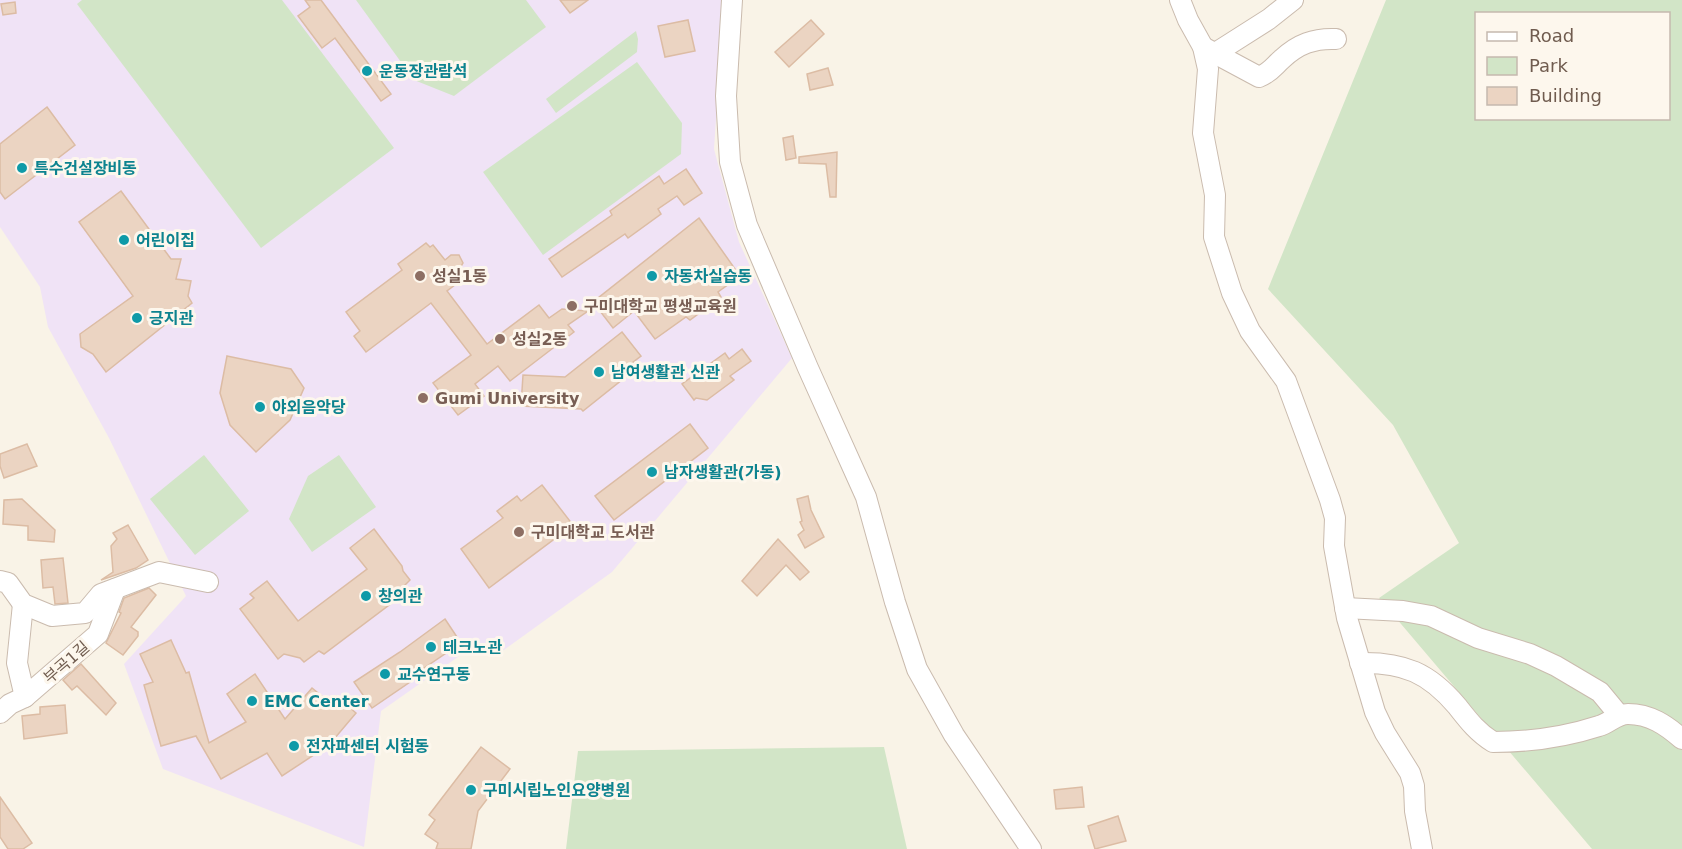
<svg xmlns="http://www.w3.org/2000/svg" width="1682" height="849" viewBox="0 0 1682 849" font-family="'DejaVu Sans','Noto Sans KR',sans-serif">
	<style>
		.education { fill: #f0e3f6 }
		.green { fill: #d2e5c7; fill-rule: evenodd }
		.building { fill: #ebd4c2; stroke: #dcbca4; stroke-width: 1.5 }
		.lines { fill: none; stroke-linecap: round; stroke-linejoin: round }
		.minor-casing { stroke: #cabbae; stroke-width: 22 }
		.minor { stroke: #fff; stroke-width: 20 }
		.culture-dot { fill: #0f9aa8; stroke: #fdf7ed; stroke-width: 2 }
		.education-dot { fill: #8d6e63; stroke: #fdf7ed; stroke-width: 2 }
		.labels { text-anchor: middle; stroke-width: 6; stroke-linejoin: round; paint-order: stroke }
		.culture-label { font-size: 16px; font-weight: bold; fill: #0d838f; stroke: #fdf7ed; text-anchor: start }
		.education-label { font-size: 16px; font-weight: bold; fill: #785e54; stroke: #fdf7ed; text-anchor: start }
		.street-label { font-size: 16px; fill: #705c4f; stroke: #fdf7ed }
	</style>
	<rect width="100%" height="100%" fill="#f9f3e7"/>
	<path class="education" d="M0 0H724L714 149 739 242 792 358 612 572 497 655 475 645 381 711 364 847 163 769 124 664 186 596 109 438 48 327 40 287 0 227Z"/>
	<g class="green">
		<path d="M82 0H282L394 148 261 248 77 4Z"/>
		<path d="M356 0H526L546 27 454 96 414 80Z"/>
		<path d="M1386 0H1682V849H1592L1379 598 1459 543 1393 425 1268 289ZM1476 14H1668V118H1476Z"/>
		<path d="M636 31 638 39 637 52 556 113 546 99Z"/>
		<path d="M637 62 682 123 681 154 543 255 483 172Z"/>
		<path d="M204 455 249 511 195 555 150 499Z"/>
		<path d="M339 455 376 507 312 552 289 519 308 476Z"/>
		<path d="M884 747 907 849H566L578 751Z"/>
	</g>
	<g class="building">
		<path d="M305 0H321L391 94 381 101 335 38 322 48 298 16 310 7Z"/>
		<path d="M560 0H588L570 13Z"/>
		<path d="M15 2 16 13 3 15 1 4Z"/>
		<path d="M688 20 695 51 665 57 658 26Z"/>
		<path d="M811 20 824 34 789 67 775 52Z"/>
		<path d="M828 68 833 85 810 90 807 74Z"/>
		<path d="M47 107 75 145 5 199 0 192V144Z"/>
		<path d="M793 136 796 158 786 160 783 138Z"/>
		<path d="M837 152 836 197H830L826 164 799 163V157Z"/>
		<path d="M686 169 702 193 684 205 677 196 658 209 661 214 628 238 625 234 562 277 549 259 612 215 610 211 659 176 664 184Z"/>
		<path d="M121 191 171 259H181L176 279 191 281 188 296 192 303 106 372 93 354 81 347 80 334 133 296 79 222Z"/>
		<path d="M699 218 740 276 718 292 721 297 690 320 686 317 655 339 634 311 613 328 593 302Z"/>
		<path d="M426 243 430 247 433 245 445 260 451 255H459L463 263 460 268 467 276 447 291 487 344 539 305 549 318 562 309 588 311 568 325 574 332 510 381 498 366 475 384 484 396 458 415 433 383 471 355 431 303 366 352 354 336 360 331 346 312 402 270 398 264Z"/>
		<path d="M622 332 641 356 624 369 628 375 583 411 581 409 521 406 523 375 565 377Z"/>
		<path d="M742 349 751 361 730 376 734 380 707 400 696 398 694 400 682 384 725 353 729 359Z"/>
		<path d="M227 356 291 369 304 388 290 420 256 452 230 425 220 393Z"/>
		<path d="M690 424 708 448 614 520 595 496Z"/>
		<path d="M27 444 37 466 4 478 0 466V454Z"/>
		<path d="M542 485 573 525 489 588 461 549 503 518 497 511 517 496 521 501Z"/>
		<path d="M808 496 811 510 824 537 805 548 798 535 804 530 800 522 802 521 797 499Z"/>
		<path d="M22 499 55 530 54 542 28 540V526L3 524 4 500Z"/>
		<path d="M128 525 148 560 136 568 101 580 113 572 111 546 117 539 113 533Z"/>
		<path d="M374 529 402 566 403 571 410 580 405 585 409 590 324 654 319 651 304 662 300 658 284 654 278 659 240 609 254 598 250 594 267 581 298 621 367 569 350 548Z"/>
		<path d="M778 539 809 572 800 580 786 565 757 596 742 581Z"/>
		<path d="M63 558 68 603 55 604 53 587 43 588 41 560Z"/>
		<path d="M149 588 156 595 131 627 138 632V636L123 655 106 643 121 613 119 612 124 598Z"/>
		<path d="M445 619 461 643 408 679 410 682 372 708 354 682 400 652Z"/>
		<path d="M171 640 186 673 189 672 209 743 246 722 227 694 255 674 285 719 312 688 328 701 336 696 356 713 329 745 282 776 267 753 221 779 196 736 161 746 144 685 153 682 140 654Z"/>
		<path d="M81 664 116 703 106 715 77 686 72 690 63 680Z"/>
		<path d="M65 705 67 733 24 739 22 716 40 714V707Z"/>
		<path d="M481 747 510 769 478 811 471 849H436L438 843 425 834 435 820 429 815Z"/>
		<path d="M1082 787 1084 807 1056 809 1054 790Z"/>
		<path d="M0 797 32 843 23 849H8L0 837Z"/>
		<path d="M1118 816 1126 841 1095 849 1088 826Z"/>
	</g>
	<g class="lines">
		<g class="minor-casing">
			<g id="minor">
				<path d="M732 0 726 96 730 162 747 225 808 368 866 497 895 602 917 669 954 735 1031 849"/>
				<path d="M1180 0 1188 20 1203 47 1208 69 1203 133 1215 195 1214 237 1232 293 1250 331 1286 381 1330 500 1335 518 1334 546 1347 618 1375 712 1385 733 1410 773 1414 786 1415 811 1422 849"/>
				<path d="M1203 47 1259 77C1270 73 1274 66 1282 59 1298 44 1314 38 1336 39"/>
				<path d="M1214 54 1269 19 1293 0"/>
				<path d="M0 581 8 583 23 604 52 616 85 613 101 594 159 572 208 582"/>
				<path d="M23 604 17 663 25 697"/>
				<path d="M1345 608 1403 611 1431 616 1478 638 1530 654 1556 666 1600 692 1619 715"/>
				<path d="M1360 663C1404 662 1429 673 1457 706 1468 720 1477 732 1493 742 1528 742 1565 737 1599 726 1610 723 1616 714 1628 714 1650 714 1666 725 1682 739"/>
				<path d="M0 713 10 704 25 697 98 634 115 589"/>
			</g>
		</g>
		<use href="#minor" class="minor"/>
	</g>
	<g class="culture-dot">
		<circle cx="367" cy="71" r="6"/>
		<circle cx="22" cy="168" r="6"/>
		<circle cx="124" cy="240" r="6"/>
		<circle cx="652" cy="276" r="6"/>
		<circle cx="137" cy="318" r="6"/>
		<circle cx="599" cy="372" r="6"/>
		<circle cx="260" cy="407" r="6"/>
		<circle cx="652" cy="472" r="6"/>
		<circle cx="366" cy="596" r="6"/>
		<circle cx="431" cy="647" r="6"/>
		<circle cx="385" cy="674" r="6"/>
		<circle cx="252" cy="701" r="6"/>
		<circle cx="294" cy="746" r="6"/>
		<circle cx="471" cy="790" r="6"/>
	</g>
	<g class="education-dot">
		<circle cx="420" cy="276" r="6"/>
		<circle cx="572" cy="306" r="6"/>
		<circle cx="500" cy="339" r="6"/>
		<circle cx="423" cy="398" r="6"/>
		<circle cx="519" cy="532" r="6"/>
	</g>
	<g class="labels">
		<g class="culture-label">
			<text x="379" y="77">운동장관람석</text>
			<text x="34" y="174">특수건설장비동</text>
			<text x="136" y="246">어린이집</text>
			<text x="664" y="282">자동차실습동</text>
			<text x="149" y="324">긍지관</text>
			<text x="611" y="378">남여생활관 신관</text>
			<text x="272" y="413">야외음악당</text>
			<text x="664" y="478">남자생활관(가동)</text>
			<text x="378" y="602">창의관</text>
			<text x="443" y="653">테크노관</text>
			<text x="397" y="680">교수연구동</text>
			<text x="264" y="707">EMC Center</text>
			<text x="306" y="752">전자파센터 시험동</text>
			<text x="483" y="796">구미시립노인요양병원</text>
		</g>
		<g class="education-label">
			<text x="432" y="282">성실1동</text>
			<text x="584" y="312">구미대학교 평생교육원</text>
			<text x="512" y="345">성실2동</text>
			<text x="435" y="404">Gumi University</text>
			<text x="531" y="538">구미대학교 도서관</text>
		</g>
		<g class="street-label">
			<text transform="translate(66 662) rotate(-41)" y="6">부곡1길</text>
		</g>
	</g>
	<rect x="1475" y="12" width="195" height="108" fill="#fdf7ed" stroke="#c5b9ae" stroke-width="1.5"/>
	<rect x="1487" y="32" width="30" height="9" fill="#ffffff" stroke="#c5b9ae" stroke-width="1.5"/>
	<text x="1529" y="42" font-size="18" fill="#705c4f">Road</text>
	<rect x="1487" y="57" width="30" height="18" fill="#d2e5c7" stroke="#c5b9ae" stroke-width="1.5"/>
	<text x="1529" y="72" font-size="18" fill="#705c4f">Park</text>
	<rect x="1487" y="87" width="30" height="18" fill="#ebd4c2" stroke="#c5b9ae" stroke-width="1.5"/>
	<text x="1529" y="102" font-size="18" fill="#705c4f">Building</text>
</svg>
